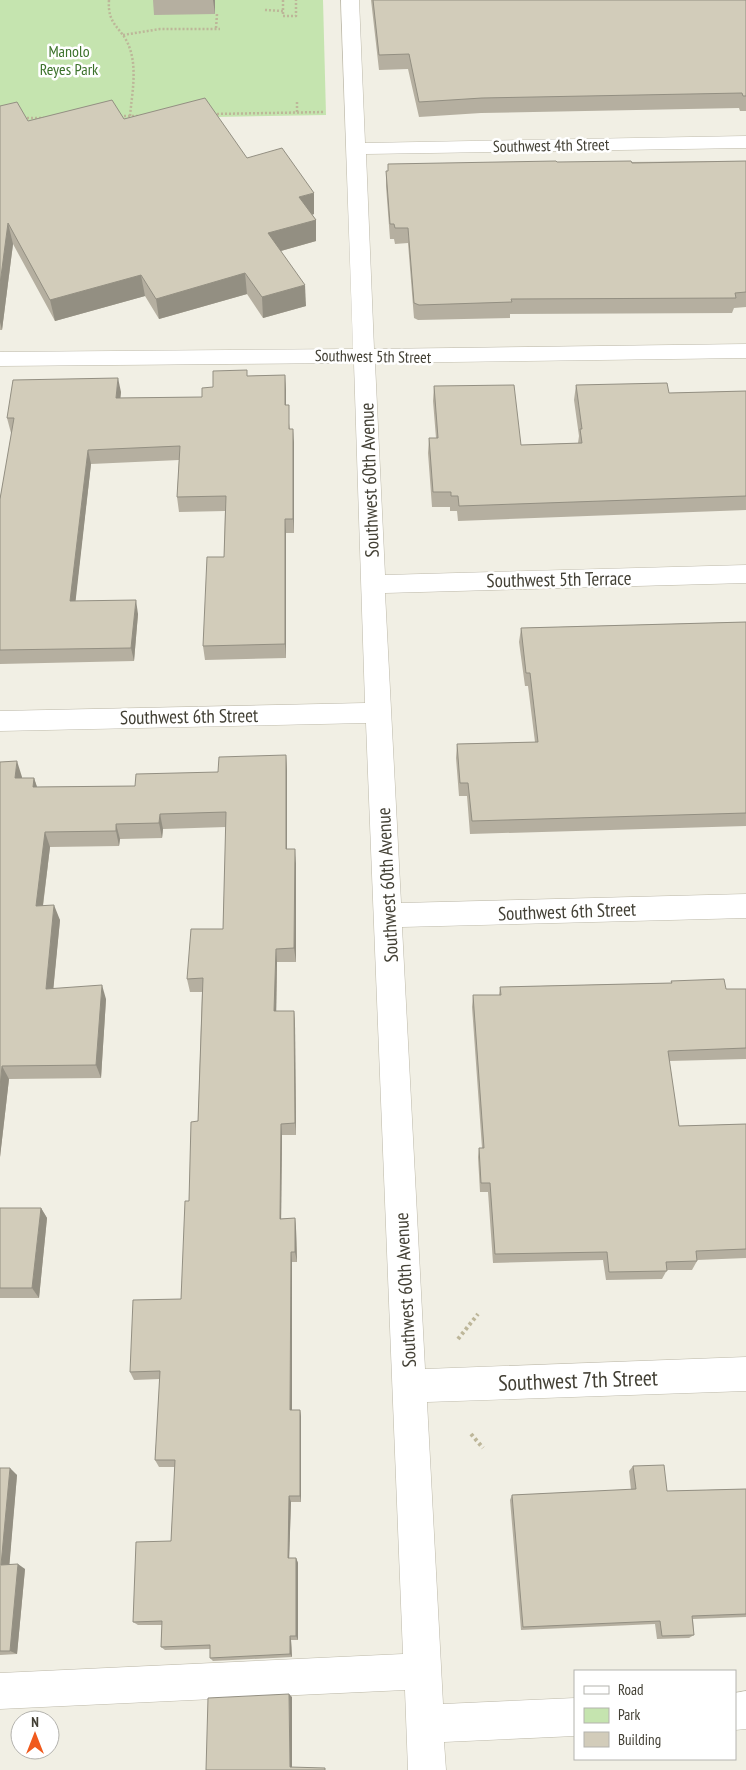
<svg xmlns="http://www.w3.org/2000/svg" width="746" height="1770" viewBox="0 0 746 1770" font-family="'PT Sans Narrow',sans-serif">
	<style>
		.green { fill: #c5e4af }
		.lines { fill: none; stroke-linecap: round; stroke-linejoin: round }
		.minor-casing { stroke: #bcb8a8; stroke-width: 1 }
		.path-far1 { stroke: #bdb699; stroke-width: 2.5; stroke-dasharray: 2 2; stroke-linecap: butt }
		.path { stroke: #bdb699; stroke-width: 4; stroke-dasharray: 3 3; stroke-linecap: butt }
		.minor { fill: #fff; fill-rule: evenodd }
		.wall { fill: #b5afa0 }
		.shaded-wall { fill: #938f82 }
		.building { fill: #d2ccba; stroke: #938f82 }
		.labels { text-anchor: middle; stroke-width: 5; stroke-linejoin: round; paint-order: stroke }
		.far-park-label { font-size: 16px; fill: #3c722b; stroke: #fff }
		.far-street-label { font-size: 16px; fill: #434035; stroke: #fff }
		.street-label { font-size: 19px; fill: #434035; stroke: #fff }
		.near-street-label { font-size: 22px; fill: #434035; stroke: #fff }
	</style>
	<rect width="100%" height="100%" fill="#f1efe4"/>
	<path class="green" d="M0 0H323L326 115 0 121Z"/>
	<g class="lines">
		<g class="minor-casing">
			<g id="minor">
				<path d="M341 0H359L365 143 746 136V148L366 154 374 349 746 344V358L375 363 385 575 746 565V583L385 593 401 903 746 894V918L402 927 425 1369 746 1357V1391L427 1402 443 1704 575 1698V1736L444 1742 446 1770H408L405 1690 0 1709V1673L403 1654 366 723 0 731V711L365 703 354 363 0 366V352L353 349Z"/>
				<path d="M746 1691V1729L735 1730V1693Z"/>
			</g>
		</g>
		<g class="path-far1">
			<path d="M109 0C107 27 123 27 130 49 137 70 132 94 130 116"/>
			<path d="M283 0V16H296V0"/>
			<path d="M265 10 283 11"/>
			<path d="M216 28 217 14"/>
			<path d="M123 35 160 29H220"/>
			<path d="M297 102V113"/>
			<path d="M213 114 324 112"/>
			<path d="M120 116H141"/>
			<path d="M23 118H44"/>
		</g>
		<g class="path">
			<path d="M458 1339 478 1314"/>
			<path d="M471 1434 483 1448"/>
		</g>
		<use href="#minor" class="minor"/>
	</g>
	<g class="wall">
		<path d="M153 0H215V14L154 15Z"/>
		<path d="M371 0H746V111H740L739 108 481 113 419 117 408 69 379 70Z"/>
		<path d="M0 106 28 121 124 119 247 158 314 214 312 215 316 220V241L281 251 306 306 263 318 247 294 159 319 145 296 55 321 13 244 2 330H0Z"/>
		<path d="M746 161V307L734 308 732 313 510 314V318L418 320 414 318 408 243 395 244 394 239H390L386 186V171H388V164Z"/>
		<path d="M247 370V376L285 375 286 405 290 429 294 443V533H286V658L205 660 203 646 224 557 225 511 179 512 177 497 179 460 91 464 75 601 138 614 134 661 0 664V499L12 432 11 433 7 418 121 392 120 398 202 397 213 387Z"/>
		<path d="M576 385 669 393 746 391V510L458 521 457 511H450V507H432L428 453 429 438H436L433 401 434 386 521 445 578 443 579 436 574 400Z"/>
		<path d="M746 622V826L470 834 467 796H459L456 758 457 744 535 742 528 686H525L519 642 521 628Z"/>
		<path d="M286 755 287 771V849L296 864V962H277L276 1011H294L295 1024 296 1135H282L281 1219 295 1218 296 1228 297 1262H292V1410H300L301 1417V1502H291L289 1558H296L298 1563V1640H291L292 1657 213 1661 210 1658V1649L165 1650 161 1647 162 1625H138L133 1622 171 1541 175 1467H159L155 1460 160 1379 134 1380 130 1372 181 1299 189 1201 198 1121 202 992H190L187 979 223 929 226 827 163 829 162 838 120 839 119 846 50 847 43 906 60 920 53 989 106 999 101 1078 9 1079 0 1157V762L22 777V778H34L37 787 135 786 218 772Z"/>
		<path d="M671 981 726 989H746V1059L669 1061 679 1126 746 1124V1258L697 1260V1261L692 1270H667L662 1279 606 1280 603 1260 493 1263 488 1192H480L478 1157 479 1148H482L472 1007 473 995H499L500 987 671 983Z"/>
		<path d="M0 1208H41L47 1218 39 1298H0Z"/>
		<path d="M633 1466 667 1491 746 1489V1617L693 1619 694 1635 689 1638 657 1639 655 1624 521 1630 510 1500 512 1495 631 1490 629 1471Z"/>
		<path d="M0 1468 17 1475 9 1565 25 1569 17 1654 0 1655Z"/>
	</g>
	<g class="shaded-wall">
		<path d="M213 0H215V14Z"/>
		<path d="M314 193V214L300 218 299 197Z"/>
		<path d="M316 220V241L270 254 268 233Z"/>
		<path d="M8 223 13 244 2 330 0 322V284Z"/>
		<path d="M245 273 247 294 159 319 156 299Z"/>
		<path d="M141 275 145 296 55 321 50 300Z"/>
		<path d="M305 285 306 306 263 318 262 297Z"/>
		<path d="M285 375 286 390V419L285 405Z"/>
		<path d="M118 378 121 392 119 413 116 398Z"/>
		<path d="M293 429 294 443V533L293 519Z"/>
		<path d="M88 450 91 464 74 615 70 601Z"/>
		<path d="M285 519 286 533V658L285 644Z"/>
		<path d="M136 600 138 614 134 661 131 648Z"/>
		<path d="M286 755 287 771V864L286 849Z"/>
		<path d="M17 761 22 777 20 794 15 778Z"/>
		<path d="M34 778 39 793 33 787Z"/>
		<path d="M160 814 163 829 162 838 159 823Z"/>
		<path d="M116 824 120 839 119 846 116 831Z"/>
		<path d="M45 832 50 847 41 920 36 906Z"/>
		<path d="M295 849 296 864V962L294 948Z"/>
		<path d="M54 905 60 920 52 1003 46 989Z"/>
		<path d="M276 949 277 962 276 1025 274 1011Z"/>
		<path d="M102 985 106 999 101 1078 96 1065Z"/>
		<path d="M294 1011 295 1024 296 1135 295 1123Z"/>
		<path d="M2 1066 9 1079 0 1157V1087Z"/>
		<path d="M281 1124 282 1135 281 1229 280 1219Z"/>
		<path d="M41 1208 47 1218 39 1298 32 1288Z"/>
		<path d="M295 1218 296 1228 297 1262 295 1252Z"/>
		<path d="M291 1252 292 1262V1418L290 1410Z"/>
		<path d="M300 1410 301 1417V1502L300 1496Z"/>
		<path d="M10 1468 17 1475 9 1570 1 1565Z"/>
		<path d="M289 1496 291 1502 289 1563 288 1558Z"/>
		<path d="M296 1558 298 1563V1640L296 1636Z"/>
		<path d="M18 1564 25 1569 17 1654 10 1651Z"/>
		<path d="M290 1636 291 1640 292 1657 290 1654Z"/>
		<path d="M289 1694 292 1697V1768L290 1767Z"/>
	</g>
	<g class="building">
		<path d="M373 0H746V96H743L742 93 482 98 419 102 409 54 379 55Z"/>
		<path d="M205 98 247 158 282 148 314 193 299 197 316 220 268 233 305 285 262 297 245 273 156 299 141 275 50 300 8 223 0 284V106L17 102 28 121 112 100 124 119Z"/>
		<path d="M556 161 557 162 631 161 632 163 746 161V292L735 293 736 298 511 299 512 302 419 305 414 303 408 228H395L394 224H390L386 171H388V164Z"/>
		<path d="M247 370V376L285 375V405H289V429H293V519H285V644L203 646 207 557H224L226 496 177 497 180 446 88 450 70 601 136 600 131 648 0 650V499L14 418H7L13 380 118 378 116 398 202 397V388L213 387V371Z"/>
		<path d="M667 383 669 393 746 391V496L459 506 458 496H451V492H433L429 438H438L434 386 514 385 521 445 582 443 580 429H582L576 385Z"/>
		<path d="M746 622V813L472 821 468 783H460L457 744 538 742 530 673H526L521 628Z"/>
		<path d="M286 755V849H295L294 948 276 949 274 1011H294L295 1123 281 1124 280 1219 295 1218V1252H291L290 1410H300V1496H289L288 1558H296V1636H290V1654L210 1658V1645L161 1647 162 1621 133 1622 136 1542 171 1541 175 1460H155L160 1371 130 1372 133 1300 181 1299 185 1201H189L191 1122 198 1121 203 978 187 979 191 929H223L226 812 160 814 159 823 116 824V831L45 832 36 906 54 905 46 989 102 985 96 1065 2 1066 0 1087V762L17 761 15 778H34L33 787 135 786 136 774 218 772 219 757Z"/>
		<path d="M724 979 726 989H746V1048L668 1051 679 1126 746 1124V1249L696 1251 697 1261 666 1262 667 1271 609 1272 607 1252 495 1254 490 1183H481L479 1148H484L473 995H501L500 987 672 983 671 981Z"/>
		<path d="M0 1208H41L32 1288H0Z"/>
		<path d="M664 1465 667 1491 746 1489V1614L692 1616 694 1635 662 1636 660 1621 523 1627 512 1495 636 1489 633 1466Z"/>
		<path d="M0 1468H10L1 1565 18 1564 10 1651H0Z"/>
		<path d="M289 1694 290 1767 325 1768V1770H206L208 1698Z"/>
	</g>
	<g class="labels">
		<g class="far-park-label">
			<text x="69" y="57">Manolo<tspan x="69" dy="18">Reyes Park</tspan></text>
		</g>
		<g class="far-street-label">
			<text transform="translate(551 145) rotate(-1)" y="6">Southwest 4th Street</text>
			<text transform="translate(373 356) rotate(1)" y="6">Southwest 5th Street</text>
		</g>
		<g class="street-label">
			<text transform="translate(369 480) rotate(-92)" y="7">Southwest 60th Avenue</text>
			<text transform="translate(559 579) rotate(-1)" y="7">Southwest 5th Terrace</text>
			<text transform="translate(189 716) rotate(-1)" y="7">Southwest 6th Street</text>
			<text transform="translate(387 885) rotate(-93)" y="7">Southwest 60th Avenue</text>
			<text transform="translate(567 911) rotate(-2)" y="7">Southwest 6th Street</text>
			<text transform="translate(405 1290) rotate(-93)" y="7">Southwest 60th Avenue</text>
		</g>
		<g class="near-street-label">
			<text transform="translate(578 1380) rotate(-2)" y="8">Southwest 7th Street</text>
		</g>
	</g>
	<rect x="574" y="1670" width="162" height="90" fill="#ffffff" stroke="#b4b3ae"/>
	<rect x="584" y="1686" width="25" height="8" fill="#ffffff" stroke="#b4b3ae"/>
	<text x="618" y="1695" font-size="15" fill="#434035">Road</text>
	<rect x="584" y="1708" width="25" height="15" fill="#c5e4af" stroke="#b4b3ae"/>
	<text x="618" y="1720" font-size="15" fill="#434035">Park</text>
	<rect x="584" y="1732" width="25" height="15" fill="#d2ccba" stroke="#b4b3ae"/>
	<text x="618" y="1745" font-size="15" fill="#434035">Building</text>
	<g transform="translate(35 1735)"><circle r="24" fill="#ffffff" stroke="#b4b3ae"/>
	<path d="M0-4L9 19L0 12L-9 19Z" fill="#f05a1d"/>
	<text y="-8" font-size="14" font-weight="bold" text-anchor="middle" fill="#434035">N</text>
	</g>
</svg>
